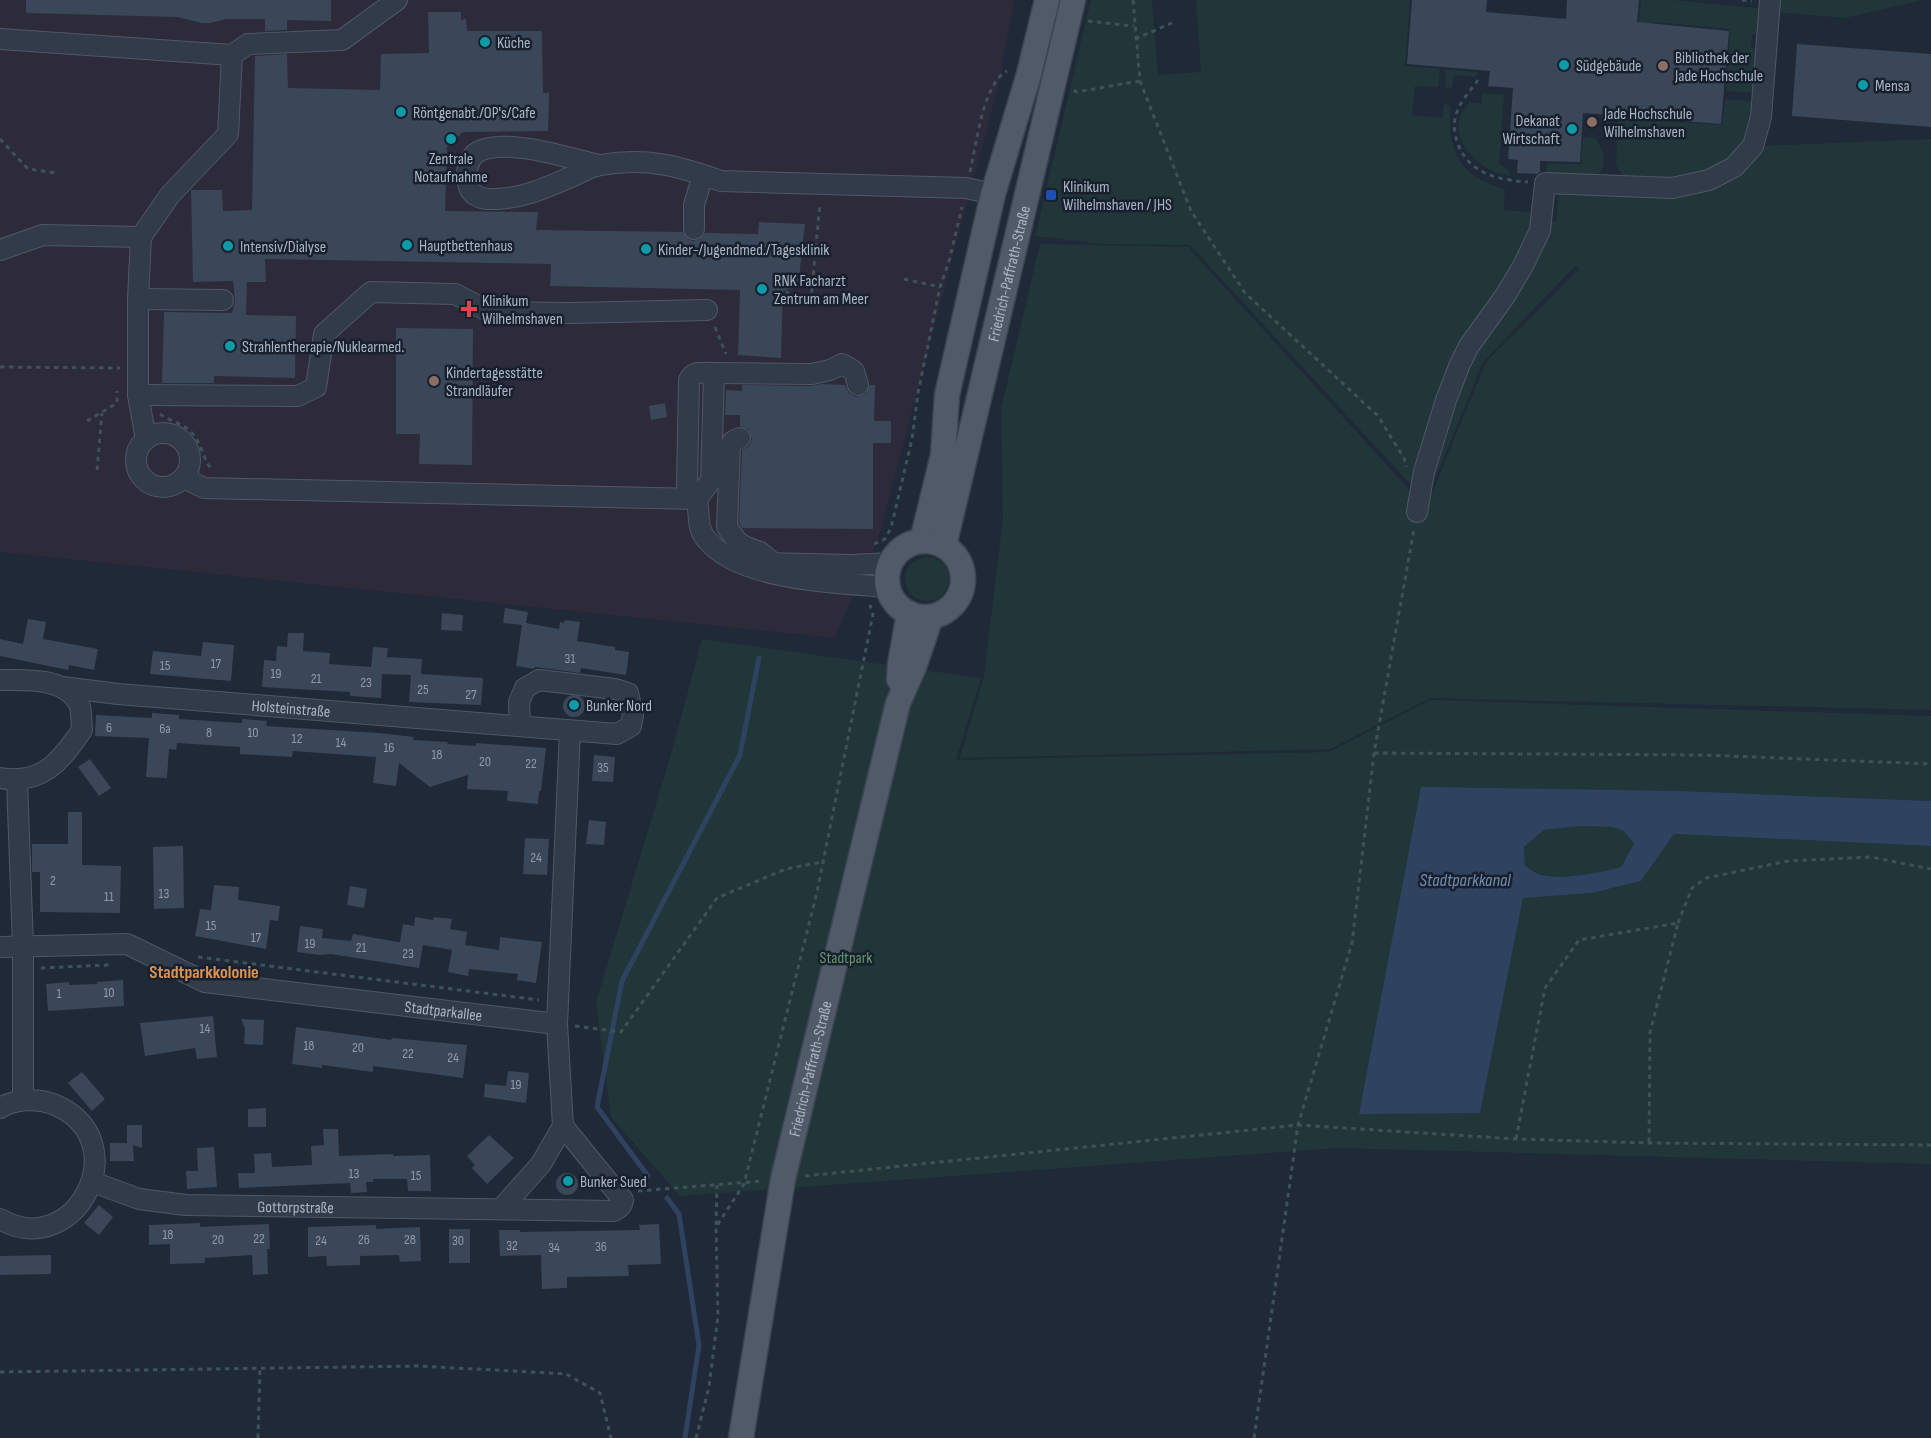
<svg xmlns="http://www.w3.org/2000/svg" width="1931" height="1438" viewBox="0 0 1931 1438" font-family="'Sofia Sans Condensed',sans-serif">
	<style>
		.medical { fill: #2d2a3a }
		.green { fill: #213639 }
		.water { fill: #2f425f; fill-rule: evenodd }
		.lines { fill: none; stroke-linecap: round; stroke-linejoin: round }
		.stream { stroke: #2f425f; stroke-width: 5 }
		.building { fill: #3a4759 }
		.minor-casing { stroke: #505867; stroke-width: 22 }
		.major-casing { stroke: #3c4452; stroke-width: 27 }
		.path { stroke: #3e5357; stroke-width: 3; stroke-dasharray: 4.5 4.5; stroke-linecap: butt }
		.minor { stroke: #323b49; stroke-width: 20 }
		.major { stroke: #505a69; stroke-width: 24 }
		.culture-dot { fill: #0f9aa8; stroke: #18202d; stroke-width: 2 }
		.education-dot { fill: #8d6e63; stroke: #18202d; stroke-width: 2 }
		.transit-dot { fill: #1a4fb4; stroke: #18202d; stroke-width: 2 }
		.health-dot { fill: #e0444e; stroke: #18202d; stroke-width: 2 }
		.labels { text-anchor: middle; stroke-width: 5; stroke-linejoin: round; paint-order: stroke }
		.number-label { font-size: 14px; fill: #909aab }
		.poi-label { font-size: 16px; fill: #acb5c6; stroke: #18202d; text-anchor: start }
		.street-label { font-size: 16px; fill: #acb5c6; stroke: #18202d }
		.park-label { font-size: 16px; fill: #639770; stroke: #18202d }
		.water-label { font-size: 18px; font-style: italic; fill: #738bb1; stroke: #18202d }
		.neighbourhood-label { font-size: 18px; font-weight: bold; fill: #da9253; stroke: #18202d }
	</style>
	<rect width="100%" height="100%" fill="#1f2938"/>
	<path class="medical" d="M0 0H1014L999 83 879 536 835 638 0 552Z"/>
	<g class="green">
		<path d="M1091 0H1152L1158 75 1201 72 1196 0H1410L1405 66 1478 72 1475 77 1454 75 1452 88 1445 87 1446 70 1440 69 1438 87 1415 86 1412 115 1442 118 1444 104 1450 105C1448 151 1457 176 1505 189L1504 210 1538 213 1548 220 1556 221 1559 190 1678 194 1758 146 1931 139V710L1431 698 1330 749 960 758 984 676 1003 518 1001 409 1040 244 1188 247 1426 508 1486 362 1579 269 1575 266 1483 362 1426 501 1190 245 1105 244 1035 236Z"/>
		<path d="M1641 0H1672L1757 8 1760 11 1762 34H1752L1751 48 1761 49 1754 93 1726 91 1730 29 1654 22 1652 44 1637 42Z"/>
		<path d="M1775 0H1923L1845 18 1774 12Z"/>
		<path d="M1482 93 1504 95 1499 164 1508 169 1510 176C1477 172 1440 132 1469 103H1482Z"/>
		<path d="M1725 99 1754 101 1755 123 1740 152 1695 180 1624 177 1616 165 1618 118 1722 125Z"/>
		<path d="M1583 137 1595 138C1604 151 1610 165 1595 177H1546L1547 163 1581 164Z"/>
		<circle cx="927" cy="579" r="22"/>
		<path d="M702 639 981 678 956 760 1329 752 1430 700 1931 716V801L1681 791 1422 788 1480 1113 1523 898 1592 893 1641 881 1674 834 1931 846V1164L1337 1148 680 1196 611 1117 596 1002 670 758Z"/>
		<path d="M1581 826 1612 827 1625 832 1634 844 1621 867C1600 873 1563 880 1542 875 1536 874 1530 869 1525 866L1524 847 1544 830Z"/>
	</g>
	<path class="water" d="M1421 787 1681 791 1931 801V846L1674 834 1641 881 1592 893 1523 898 1480 1113 1359 1114ZM1581 826 1612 827 1624 831 1634 844 1621 867C1600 873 1563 880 1542 875 1536 874 1530 869 1525 866L1524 847 1544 830Z"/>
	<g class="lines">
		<g class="stream">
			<path d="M648 1176 597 1107 622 981 740 755 759 658"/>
			<path d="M667 1198 679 1214 699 1345 685 1438"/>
		</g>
	</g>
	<g class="building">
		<path d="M26 0H331V21L287 20V30L265 31V19H226L211 23H202L177 17 26 13Z"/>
		<path d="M1412 0H1487L1486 12 1566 19 1567 0H1639L1637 22 1729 31 1721 124 1583 113 1580 162 1540 161V172L1537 174 1517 173 1518 160 1508 159 1513 88 1488 86 1490 71 1407 64Z"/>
		<path d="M428 12H461V20L466 19 467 31H542L543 93H549L548 131 463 132 447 147 445 211 538 212 536 230 683 232 688 239 693 241 700 239 705 233 758 234 759 222 805 224 798 287 783 291 781 358 738 355 740 290 550 286 551 264 265 259 266 282H247L246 315 296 316 295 378 214 376V383H162L164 312 232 313 235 301 233 281 193 282 191 190H222L223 211 252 210 255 56 287 54 288 88 380 90 381 54 429 53Z"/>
		<path d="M1797 44 1931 54V127L1792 116Z"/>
		<path d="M396 328 473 329 472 465 419 464 420 434H396Z"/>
		<path d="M821 384 845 385 849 393 856 397 866 394 870 385H875L874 421H891V443H873V529L742 528 739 523 742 450 749 446 752 439 748 429 740 426V415H725L726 390 742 391V385L812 386Z"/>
		<path d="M665 403 667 417 651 420 649 406Z"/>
		<path d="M505 608 528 612 526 623 559 629 560 622 564 623 565 620 580 622 577 641 615 647V650L629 652 626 675 581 668 580 673 535 667 534 669 516 666 522 625 503 623Z"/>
		<path d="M442 613 463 615 462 631 441 630Z"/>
		<path d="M28 619 46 622 43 639 98 649 94 670 69 665 68 670 0 656V639L23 644Z"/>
		<path d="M288 633H304L303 651 330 653 329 664 371 667 373 647 388 648 387 657 422 659 421 674 483 678 481 705 409 702 411 675 382 674 381 698 350 696V692L262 687 264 660 276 661 277 646 287 647Z"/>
		<path d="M203 642 234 645 231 681 150 674 153 651 201 656Z"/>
		<circle cx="574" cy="706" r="11"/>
		<path d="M152 713 179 715V719L242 723V719L267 721 266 726 379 733 414 737 413 740 448 742 447 744 476 746V743L546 748 541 791H539L538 804 507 801 508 791 467 789 468 775 430 787 399 763 396 786 373 783 376 757 293 751 292 757 240 754V747L177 743 176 750 169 749 167 778 146 777 149 738 95 736 96 715 152 718Z"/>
		<path d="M594 755 615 757 613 782 592 781Z"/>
		<path d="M90 759 111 788 99 796 78 767Z"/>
		<path d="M68 812H82V865L121 866 120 913 40 912V872H32V844H68Z"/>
		<path d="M589 820 606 822 604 845 586 844Z"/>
		<path d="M525 838 549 839 547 875 523 874Z"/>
		<path d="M183 846 184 908 154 909 153 847Z"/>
		<path d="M214 885 239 887 238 900 280 906 278 921 270 920 266 949 195 936 200 909 211 910Z"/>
		<path d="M350 886 367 889 364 908 347 905Z"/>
		<path d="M415 917 433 920 434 917 452 919 450 929 467 932 465 945 499 950 500 937 542 942 536 983 517 980 518 974 469 969 468 976 448 972 452 950 423 945 419 968 331 954 320 955 297 952 300 926 323 929 322 938 351 941 353 934 398 942H400L403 924 414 926Z"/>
		<path d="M123 980 124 1006 48 1011 46 984 69 982V985L97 984V982Z"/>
		<path d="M213 1016 217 1057 197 1059 195 1048 145 1056 140 1023Z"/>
		<path d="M241 1019 264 1020 263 1045 244 1044 245 1029Z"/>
		<path d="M296 1027 391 1040 392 1038 467 1045 463 1078 373 1066V1072L322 1065V1068L292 1064Z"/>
		<path d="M508 1071 529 1073 526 1103 484 1097 485 1084 506 1086Z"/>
		<path d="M82 1072 105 1099 92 1111 68 1083Z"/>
		<path d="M266 1108V1127H248V1109Z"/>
		<path d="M127 1125H142V1148L133 1145 134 1161H110V1143H127Z"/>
		<path d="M323 1129H338L339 1156 393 1154V1156L430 1155 431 1191H408L407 1179H373V1182H366L367 1192 351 1193 350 1183 239 1188 238 1173H255L254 1154 271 1153 272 1167 312 1165 311 1146 324 1145Z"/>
		<path d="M489 1135 514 1158 487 1184 472 1168 475 1165 467 1156Z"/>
		<path d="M214 1147 217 1187 187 1189 186 1171H198L197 1148Z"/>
		<circle cx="567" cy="1184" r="11"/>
		<path d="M99 1205 113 1217 99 1235 84 1223Z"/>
		<path d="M200 1223V1227L269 1224 270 1249H267L268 1274 253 1275 252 1255 205 1258V1263L170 1264V1244L149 1245V1225Z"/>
		<path d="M659 1224 661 1264 628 1265 629 1276 567 1277V1288L542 1289 541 1255 500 1256 499 1230H520V1232L640 1230 639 1225Z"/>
		<path d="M376 1225V1229L420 1227 421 1261 400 1262 399 1255 360 1256V1265L327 1266 326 1256 308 1257V1227Z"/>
		<rect x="449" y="1229" width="21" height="34"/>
		<path d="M51 1255V1274L0 1275V1256Z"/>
	</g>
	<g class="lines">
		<g class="minor-casing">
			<g id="minor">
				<path d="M0 39 232 55 248 44 342 40 397 0"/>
				<path d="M598 165C569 158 510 139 482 150 470 154 467 165 467 175 468 183 468 190 475 195 483 200 489 199 497 199 524 198 547 187 571 177 580 173 591 166 601 165 646 157 679 166 721 181L966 188 993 194"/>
				<path d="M694 229V205L703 175"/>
				<path d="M0 250 43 235 141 237"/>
				<path d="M138 299 223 300"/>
				<path d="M714 373 812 374 830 370 842 364 854 371 858 385"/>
				<path d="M138 395 298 396 316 387 324 334 371 292 455 294 490 312 571 313 707 310"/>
				<circle cx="163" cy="460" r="27"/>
				<path d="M740 438 733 441 730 447 727 527 737 541 744 546 760 552 772 562"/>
				<path d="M146 439 138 395V299L141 237 170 195 228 134 232 55"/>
				<path d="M184 478 204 488 697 499"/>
				<path d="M697 499 711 480 714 373C704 373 693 370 689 380L687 485C690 489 696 495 697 500 700 515 696 528 707 540 741 581 838 583 888 587"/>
				<path d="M1417 512 1424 472 1446 400 1460 364 1469 346 1505 296 1524 264 1540 230 1545 183 1672 188 1709 180 1734 167 1753 146 1761 117 1770 0"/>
				<path d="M764 563 852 565 890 563"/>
				<path d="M0 680C25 680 63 677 78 702 82 708 81 722 82 730 60 762 42 785 0 778"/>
				<path id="s1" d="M62 687 118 694 617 734 631 726 633 715 628 693 615 689 539 680 525 688 519 702 520 725"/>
				<path d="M17 781 23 946V1100"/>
				<path id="s2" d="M0 947 127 944 205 982 557 1024"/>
				<path d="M0 1108C15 1099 36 1098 53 1104 140 1139 75 1263 0 1219"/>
				<path id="s3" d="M93 1182 139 1199 186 1205 614 1211C620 1208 622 1206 623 1200L563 1126"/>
				<path d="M501 1209 541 1164 563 1126 557 1024 570 731"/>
			</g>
		</g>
		<g class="major-casing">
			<g id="major">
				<path d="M922 541 943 455 947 395 993 194 1029 74 1047 0"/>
				<circle cx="925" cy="579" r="38"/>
				<path id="s4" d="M944 546 1073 0"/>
				<path d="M899 679 900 664 909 613"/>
				<path id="s5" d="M741 1438 783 1179 898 703 914 667 931 617"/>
			</g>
		</g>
		<g class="path">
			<path d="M1133 0 1140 81 1191 211 1245 293 1378 416 1404 458 1406 467"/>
			<path d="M1742 0 1752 1"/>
			<path d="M1088 21 1134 26"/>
			<path d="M1135 39 1174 22"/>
			<path d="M1478 80C1471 90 1461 100 1457 112 1453 122 1454 134 1458 144 1469 174 1499 180 1528 182"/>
			<path d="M1074 90 1076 92 1140 81"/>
			<path d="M0 139 28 169 56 173"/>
			<path d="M970 172C976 146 983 83 1007 71"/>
			<path d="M904 279 940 287"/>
			<path d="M787 291 790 299H811L820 203"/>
			<path d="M715 327 726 354"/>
			<path d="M0 367 120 368"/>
			<path d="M160 414C169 421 182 423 190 431 202 442 202 458 212 470"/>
			<path d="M87 421 117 403V391"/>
			<path d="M97 470 102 413"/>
			<path d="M874 544 885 539 891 528 912 439 918 393 940 287 949 261 962 207"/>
			<path d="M1374 753 1703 755 1931 764"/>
			<path d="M1678 923 1692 888 1706 878 1788 861 1871 857 1931 869"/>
			<path d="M198 957 539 1000"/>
			<path d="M41 968 109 965"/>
			<path d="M575 1026 621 1032 717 898 786 869 822 862"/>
			<path d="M1516 1139 1545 988 1579 940 1678 923 1650 1033 1649 1143"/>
			<path d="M805 1176 1298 1125 1516 1139 1649 1143 1931 1145"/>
			<path d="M638 1191 763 1181"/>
			<path d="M716 1225 717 1185"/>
			<path d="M0 1372 420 1366 566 1374 600 1393 611 1438"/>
			<path d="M258 1438 260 1368"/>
			<path d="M696 1438 709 1387 718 1316 716 1227 744 1184 817 892 873 614 870 605"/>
			<path d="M1254 1438 1298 1125 1352 943 1374 753 1414 529"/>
		</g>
		<use href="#minor" class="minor"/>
		<use href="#major" class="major"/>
	</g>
	<g class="culture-dot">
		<circle cx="485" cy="42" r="6"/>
		<circle cx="1564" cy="65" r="6"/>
		<circle cx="1863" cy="85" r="6"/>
		<circle cx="401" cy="112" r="6"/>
		<circle cx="1572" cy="129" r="6"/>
		<circle cx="451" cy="139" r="6"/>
		<circle cx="407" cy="245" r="6"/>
		<circle cx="228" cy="246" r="6"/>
		<circle cx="646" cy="249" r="6"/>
		<circle cx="762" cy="289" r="6"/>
		<circle cx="230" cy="346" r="6"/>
		<circle cx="574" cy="705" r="6"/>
		<circle cx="568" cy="1181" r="6"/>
	</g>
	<g class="education-dot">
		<circle cx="1663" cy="66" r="6"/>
		<circle cx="1592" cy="122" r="6"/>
		<circle cx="434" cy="381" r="6"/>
	</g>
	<rect class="transit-dot" x="1045" y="189" width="12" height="12" rx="3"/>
	<path class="health-dot" d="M466 300h6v6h6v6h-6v6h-6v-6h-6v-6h6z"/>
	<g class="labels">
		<g class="number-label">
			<text x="570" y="663">31</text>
			<text x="216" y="668">17</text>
			<text x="165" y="670">15</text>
			<text x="276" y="678">19</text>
			<text x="316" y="683">21</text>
			<text x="366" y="687">23</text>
			<text x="423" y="694">25</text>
			<text x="471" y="699">27</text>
			<text x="109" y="732">6</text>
			<text x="165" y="733">6a</text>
			<text x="209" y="737">8</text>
			<text x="253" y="737">10</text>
			<text x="297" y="743">12</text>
			<text x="341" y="747">14</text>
			<text x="389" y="752">16</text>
			<text x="437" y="759">18</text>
			<text x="485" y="766">20</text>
			<text x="531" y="768">22</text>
			<text x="603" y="772">35</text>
			<text x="536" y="862">24</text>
			<text x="53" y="885">2</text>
			<text x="164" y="898">13</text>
			<text x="109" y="901">11</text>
			<text x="211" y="930">15</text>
			<text x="256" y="942">17</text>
			<text x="310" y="948">19</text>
			<text x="361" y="952">21</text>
			<text x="408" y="958">23</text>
			<text x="109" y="997">10</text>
			<text x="59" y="998">1</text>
			<text x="205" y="1033">14</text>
			<text x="309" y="1050">18</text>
			<text x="358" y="1052">20</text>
			<text x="408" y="1058">22</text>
			<text x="453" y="1062">24</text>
			<text x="516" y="1089">19</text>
			<text x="354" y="1178">13</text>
			<text x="416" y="1180">15</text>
			<text x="168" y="1239">18</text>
			<text x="259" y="1243">22</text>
			<text x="218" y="1244">20</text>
			<text x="364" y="1244">26</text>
			<text x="410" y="1244">28</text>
			<text x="321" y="1245">24</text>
			<text x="458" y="1245">30</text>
			<text x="512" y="1250">32</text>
			<text x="601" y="1251">36</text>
			<text x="554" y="1252">34</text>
		</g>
		<g class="poi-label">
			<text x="497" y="48">Küche</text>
			<text x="1675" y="63">Bibliothek der<tspan x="1675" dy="18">Jade Hochschule</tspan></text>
			<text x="1576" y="71">Südgebäude</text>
			<text x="1875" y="91">Mensa</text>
			<text x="413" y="118">Röntgenabt./OP's/Cafe</text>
			<text x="1604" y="119">Jade Hochschule<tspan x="1604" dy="18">Wilhelmshaven</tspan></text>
			<text x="1560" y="126" text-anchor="end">Dekanat<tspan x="1560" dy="18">Wirtschaft</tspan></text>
			<text x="451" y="164" text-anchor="middle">Zentrale<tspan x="451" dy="18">Notaufnahme</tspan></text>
			<text x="1063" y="192">Klinikum<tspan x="1063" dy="18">Wilhelmshaven / JHS</tspan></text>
			<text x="419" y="251">Hauptbettenhaus</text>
			<text x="240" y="252">Intensiv/Dialyse</text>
			<text x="658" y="255">Kinder-/Jugendmed./Tagesklinik</text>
			<text x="774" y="286">RNK Facharzt<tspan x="774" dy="18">Zentrum am Meer</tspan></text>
			<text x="482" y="306">Klinikum<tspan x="482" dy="18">Wilhelmshaven</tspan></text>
			<text x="242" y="352">Strahlentherapie/Nuklearmed.</text>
			<text x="446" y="378">Kindertagesstätte<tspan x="446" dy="18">Strandläufer</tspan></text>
			<text x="586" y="711">Bunker Nord</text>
			<text x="580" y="1187">Bunker Sued</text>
		</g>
		<g class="street-label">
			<text dy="6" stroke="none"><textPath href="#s4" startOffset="280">Friedrich-Paffrath-Straße</textPath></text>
			<text dy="6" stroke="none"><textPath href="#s1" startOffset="230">Holsteinstraße</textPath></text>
			<text dy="6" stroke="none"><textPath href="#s2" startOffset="454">Stadtparkallee</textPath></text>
			<text dy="6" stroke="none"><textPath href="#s5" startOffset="376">Friedrich-Paffrath-Straße</textPath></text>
			<text dy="6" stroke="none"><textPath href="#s3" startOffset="206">Gottorpstraße</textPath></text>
		</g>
		<g class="park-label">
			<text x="846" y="963">Stadtpark</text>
		</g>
		<g class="water-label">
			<text x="1465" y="886">Stadtparkkanal</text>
		</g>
		<g class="neighbourhood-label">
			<text x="204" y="978">Stadtparkkolonie</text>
		</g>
	</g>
</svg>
